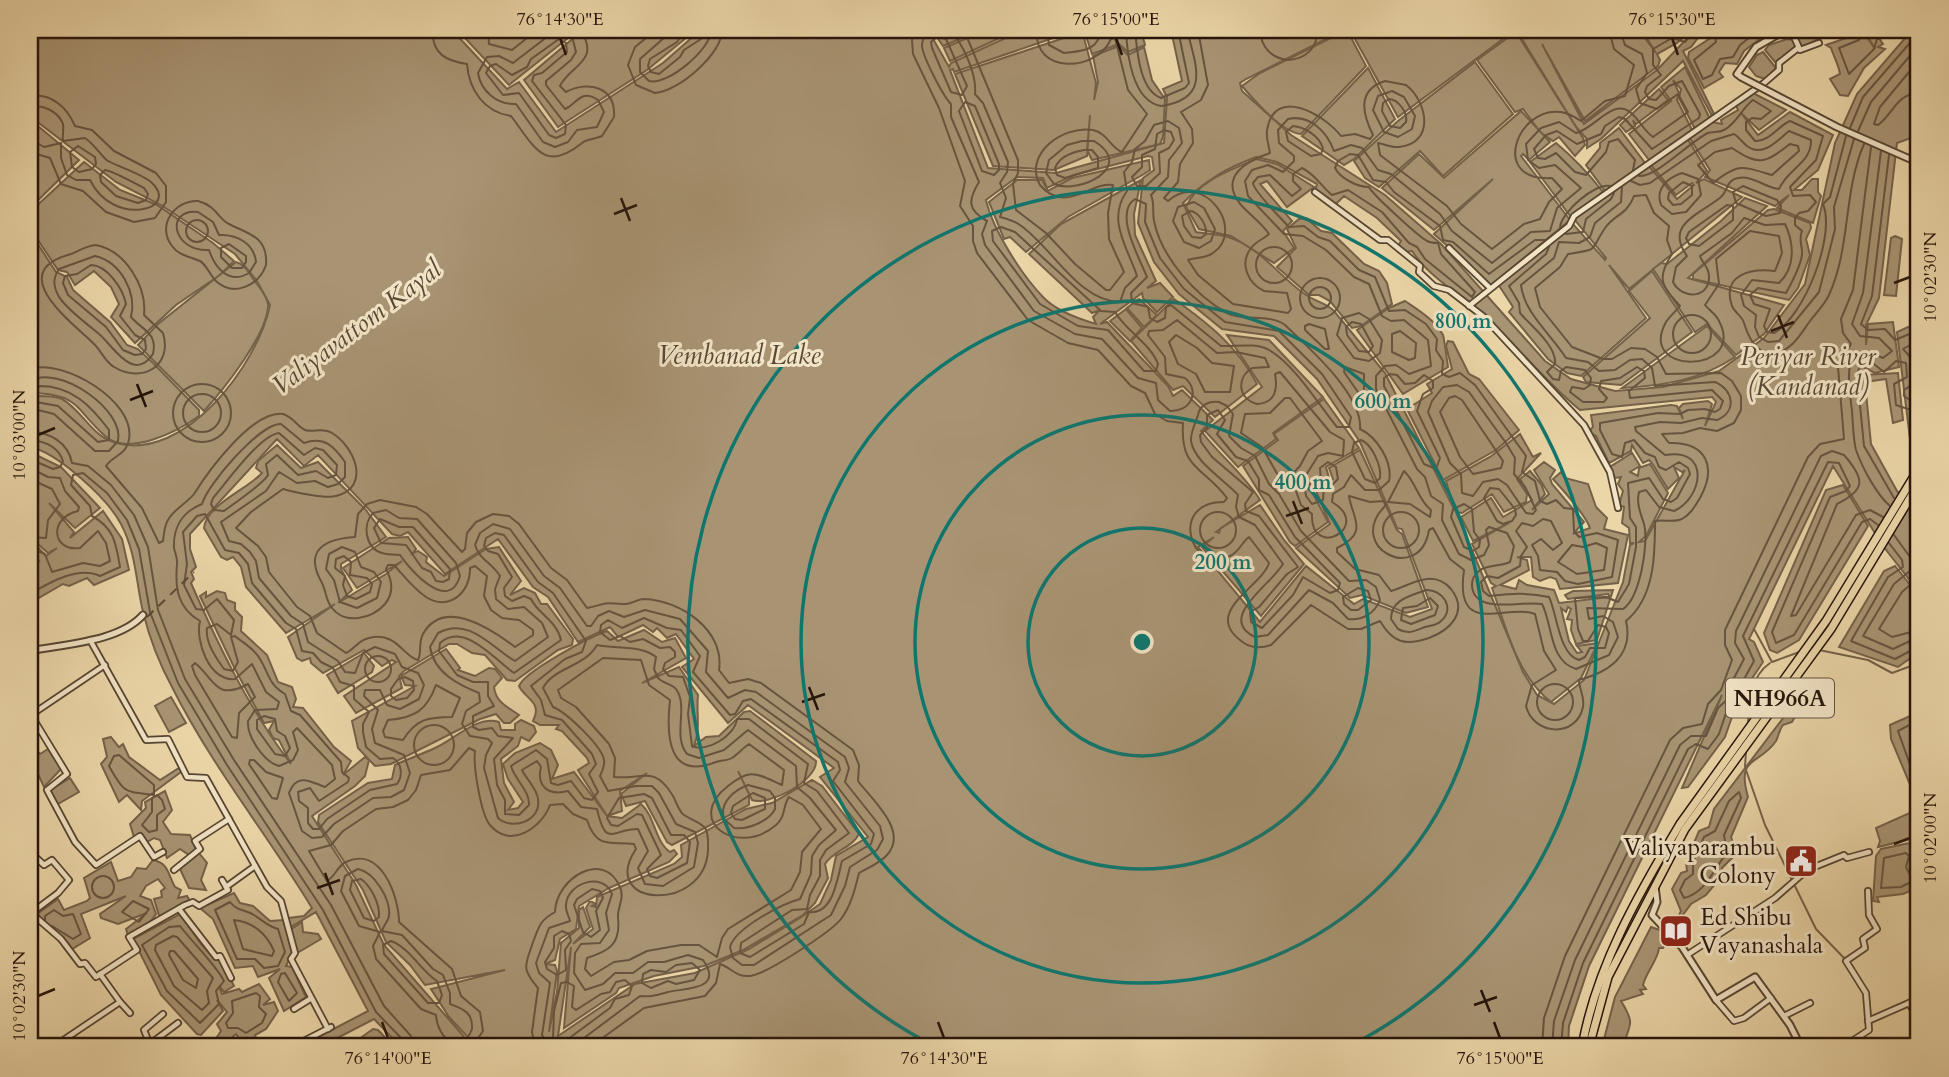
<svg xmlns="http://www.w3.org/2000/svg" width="1949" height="1077" viewBox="0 0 1949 1077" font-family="Cardo,serif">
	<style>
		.water { fill: #a89473; stroke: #746149; stroke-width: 2; fill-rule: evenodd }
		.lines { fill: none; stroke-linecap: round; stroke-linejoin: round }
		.shore { stroke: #67543f; stroke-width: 2 }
		.stream { stroke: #746149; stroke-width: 2 }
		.ferry { stroke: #5a4835; stroke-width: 2; stroke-dasharray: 9 7; stroke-linecap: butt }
		.minor-casing { stroke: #574532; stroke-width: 8 }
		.tertiary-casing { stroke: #574532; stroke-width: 9 }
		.trunk-casing { stroke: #26150b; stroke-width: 10 }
		.minor { stroke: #f2e4c6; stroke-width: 4.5 }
		.tertiary { stroke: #f2e4c6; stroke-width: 5 }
		.trunk { stroke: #ebd6a8; stroke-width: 7 }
		.tertiary-bridge-casing { stroke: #574532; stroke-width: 9; stroke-linecap: butt }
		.tertiary-bridge { stroke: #f2e4c6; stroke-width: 5 }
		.ticks { fill: none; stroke: #26150b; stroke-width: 2.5 }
		.ring { fill: none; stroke: #0f766e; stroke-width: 3.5 }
		.labels { text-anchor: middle; stroke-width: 6; stroke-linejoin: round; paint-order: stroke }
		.shield { fill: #f2e4c6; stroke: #635343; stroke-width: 2 }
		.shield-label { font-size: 23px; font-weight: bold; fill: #26150b }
		.poi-label { font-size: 24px; fill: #26150b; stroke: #f2e4c6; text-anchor: end }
		.water-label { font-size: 26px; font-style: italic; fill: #5a4835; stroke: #f2e4c6 }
		.centre { fill: #0f766e; stroke: #f2e4c6; stroke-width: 3.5 }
		.ring-label { font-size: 21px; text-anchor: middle; font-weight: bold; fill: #0f766e; stroke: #f2e4c6; stroke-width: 6; stroke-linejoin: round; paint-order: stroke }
		.neatline { fill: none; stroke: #26150b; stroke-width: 2.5 }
		.ticks-label { font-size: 18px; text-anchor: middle; fill: #26150b }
	</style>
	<rect width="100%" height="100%" fill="#ebd6a8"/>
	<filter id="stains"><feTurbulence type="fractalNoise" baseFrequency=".00286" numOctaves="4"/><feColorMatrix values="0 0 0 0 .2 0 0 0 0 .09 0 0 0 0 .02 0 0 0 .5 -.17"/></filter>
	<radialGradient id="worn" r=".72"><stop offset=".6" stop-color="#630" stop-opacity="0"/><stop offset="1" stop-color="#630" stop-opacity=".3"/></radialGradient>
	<g class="water">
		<path d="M30 30H452L507 89 519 82 556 132 663 63 696 34 693 30H928L949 67 951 63 1023 30H1061L1062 35 954 72 953 69 950 70 988 168 1056 173 1164 143 1167 98 1163 89 1182 81 1171 30H1285L1288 34 1298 30H1344L1246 79 1240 83 1242 91 1291 135 1385 195 1441 244 1545 361 1571 379 1615 391 1663 387 1719 371 1764 338 1805 284 1835 143 1857 94 1912 30H1919V114L1911 138 1897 143 1879 298 1866 325V345L1868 324 1893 322 1899 367 1875 373 1865 368 1864 375 1898 373 1903 420 1893 423 1886 379 1865 382 1871 444 1897 491 1919 511V592L1883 546 1833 466 1749 639 1754 642 1763 662 1749 683 1741 715 1733 714 1725 737 1688 787 1682 788 1722 695 1589 966 1569 1026 1568 1047H551L548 1040 547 1047H477L449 1017 431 989 505 970 425 985 410 965 386 942 363 890 318 822 319 815 368 783 392 779 395 765C408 759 422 754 435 748 454 740 477 715 499 722L501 730H515V724L521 720 534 726 536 732 529 741 521 737 518 746 501 759 504 783 514 802 508 810 518 808 523 802 508 779 503 764 515 753 540 743 551 750 558 765 552 779 574 772 607 816 578 770 589 763 587 758 562 731 556 729 559 725H540L533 721C543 702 525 699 519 686 525 671 590 637 607 631L618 641 644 630 662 642 675 638 686 658 642 683 679 667 698 695C696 712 701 730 694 746L706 737 719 736 744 712 750 711 816 761C817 781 769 806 752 800L738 771 749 794V805L672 845 667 842 645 801 626 806 621 794 647 773 620 791 622 811 607 816 622 818 641 804C655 816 655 842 670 852L674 850 677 854 669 862 609 888 579 906 576 929 560 939 555 960 545 964 555 965 557 971 549 1032 557 992 561 943 579 928V910L583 907 590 927 573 944 593 929 586 908 590 901 596 904 592 906 596 907 597 897 674 864 682 857 681 845 746 809 772 803 812 780 822 786 859 834C852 848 834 850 825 864L828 878 815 903 803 915 743 950 704 966 654 976 619 988 616 993 564 1028 571 947 558 1036 635 984 695 973 749 949 800 918 820 904 831 880 836 856 868 837 820 777 834 768 748 705 728 723 682 667 694 659 676 634 667 638 657 628 653 632 643 625 618 637 610 627 578 642 548 597 533 587 498 539 445 574 408 532 400 536 392 534 318 455 304 466 277 439 190 534V549L196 567 191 572 194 579 191 583C219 647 249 709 291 764L279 740 273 738 269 730 274 721 264 723 233 665 200 596 206 592V597L217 591 225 593 227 600 235 603V610L242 617 241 631 267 655 278 682 292 687 296 699 293 707 303 708 334 747 351 761 343 775 365 757 369 760 365 776 355 786 312 816 356 885 384 945 473 1047H401L374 1019 320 1047H299L368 1011 316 912 289 928V918L304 916 312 908C267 834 211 765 172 687 160 665 149 636 143 612 136 582 136 552 121 524 108 499 57 452 30 447V396C39 396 54 395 62 399 82 410 92 437 116 443 185 462 258 364 270 305L257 281 235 254 161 205 116 182 35 120 30 112ZM1148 156 1152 157 1154 170 1143 178 1138 223 1154 262 1179 294 1222 329 1274 336 1317 379 1360 442 1397 528 1402 529 1432 609 1410 617 1363 599 1354 604 1306 566 1260 622 1198 547 1214 537 1202 547 1261 616 1304 564 1284 540 1260 505 1221 528 1219 533 1216 532 1260 500C1244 474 1220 456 1201 431L1213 420 1182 390 1173 396 1168 386 1107 322 1100 324 1142 293 1143 298 1157 312 1173 297 1160 283 1147 288 1156 281 1135 235 1134 214 1141 180 1061 224 1029 254 1092 313 1100 310 1093 317 1096 324C1079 319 1055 310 1043 297 1021 274 993 230 986 200L1017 177 1043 178 1047 188 1074 175ZM1256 157 1277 162 1317 184 1315 190 1334 206 1344 196 1377 218 1401 241 1398 246 1404 252 1412 251C1431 280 1467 298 1492 322 1522 352 1547 383 1580 410L1712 397 1716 402 1705 426 1712 404 1708 401 1683 404 1679 408 1683 419 1677 406 1671 405 1591 415 1593 427 1588 432 1596 436 1609 463 1631 451 1632 445 1643 463 1649 460 1652 463 1668 489 1679 478 1674 467 1682 472 1685 470 1645 541 1639 542 1646 536 1668 493 1650 464 1639 468 1638 476 1630 472 1640 466 1632 453 1610 467 1615 478 1621 477 1618 484 1623 491 1619 505 1624 507 1622 523 1629 528 1630 543H1634L1630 545 1623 582 1584 680 1554 704 1537 695 1523 672 1456 512 1462 513 1492 494 1504 512 1526 502 1527 494 1517 479 1541 453 1533 457 1520 434 1490 457 1446 481 1455 511 1385 373 1334 311C1325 302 1316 302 1306 295 1279 277 1261 247 1228 237 1218 234 1206 234 1196 232L1183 203C1205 180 1227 168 1256 157Z"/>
		<path d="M468 30H578L509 85 463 36Z"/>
		<path d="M583 30H689L692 33 647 70 558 127 524 80Z"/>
		<path d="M932 30H981L943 46Z"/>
		<path d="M986 30H1017L950 61 944 48Z"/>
		<path d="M1084 30H1141L1145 45 1128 52 1119 44 1092 54Z"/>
		<path d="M1347 30 1366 66 1301 134C1283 133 1253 99 1242 86L1260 73Z"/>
		<path d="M1350 30H1515L1398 117Z"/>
		<path d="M1534 30 1536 33 1535 30H1636V34H1642L1656 53 1642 30H1692L1677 43 1657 54 1660 60 1658 66 1585 121 1542 44 1584 124 1657 70 1695 30H1704L1691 47 1683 51 1715 116H1712L1683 61 1601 139 1587 148V139L1576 127 1517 31Z"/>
		<path d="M1723 30H1772L1744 51 1737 64 1725 63 1719 72 1723 77 1704 88 1688 58 1689 52Z"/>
		<path d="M1799 30H1847L1833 32 1802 47 1794 33Z"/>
		<path d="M1859 30H1862L1875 49 1864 30H1873L1883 44 1878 47 1885 49 1864 68 1848 96 1840 95 1830 79 1840 74C1839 66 1834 57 1831 48L1826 45 1855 35Z"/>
		<path d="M1516 32 1583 138 1585 145 1575 156 1559 137 1553 141 1541 133 1523 109 1515 112 1477 60Z"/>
		<path d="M1079 33 1083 34 1096 83 1094 100 1098 82 1093 56 1119 46 1128 55 1144 47 1152 80 1165 99 1163 137 1160 144 1092 160 1087 150 1090 115 1087 156 1054 170 993 166 955 74Z"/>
		<path d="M1787 39 1793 40 1796 47 1776 63 1765 50 1769 45Z"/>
		<path d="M1763 52 1776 68 1765 79 1756 76 1749 67 1757 55Z"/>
		<path d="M1475 62 1513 114 1443 176 1420 151 1379 187 1365 178 1354 161 1398 121Z"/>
		<path d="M1685 67 1710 119 1695 129 1679 98 1681 89 1673 80 1679 93 1677 100 1692 130 1649 160 1629 134 1671 101 1661 87Z"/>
		<path d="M1368 68 1395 119 1354 159 1344 165 1302 136Z"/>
		<path d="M1659 89 1668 100 1636 124 1633 120 1635 126 1626 132 1620 125Z"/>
		<path d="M1751 92 1786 110 1759 130 1741 113 1758 135 1790 112 1833 135 1818 170 1794 190H1802L1812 179H1818V192L1821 196 1813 223 1777 208 1789 195 1775 206 1705 177 1710 170 1689 137 1712 122 1722 124 1721 120 1738 110 1736 105Z"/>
		<path d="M1521 111 1550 142 1529 160 1523 154 1521 156 1570 220 1491 285 1434 234 1493 179 1434 230 1382 188 1419 154 1444 178Z"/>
		<path d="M30 114 33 122 79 160 30 208Z"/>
		<path d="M1619 128 1645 163 1605 191 1586 165 1600 148V143Z"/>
		<path d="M1687 138 1707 171 1696 183 1704 179 1742 197 1629 289 1609 265 1646 318 1581 376 1567 373 1548 359 1509 312 1513 307 1498 284 1573 224 1605 260 1606 258 1574 219 1648 165 1677 199 1694 185 1692 183 1676 195 1650 164Z"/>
		<path d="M1556 143C1574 158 1589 174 1603 192L1571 217 1530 162Z"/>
		<path d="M1256 159 1277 164 1314 187 1287 207 1267 181 1260 184 1292 221 1283 231 1294 248 1274 263 1231 236 1199 229 1186 207C1196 181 1233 169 1256 159Z"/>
		<path d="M1149 160 1150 170 1144 174 1068 217 1026 252 1010 237 1004 239 989 202 1017 180H1042L1048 191 1072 178Z"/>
		<path d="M84 162 120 190 157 205 213 243 234 261 220 275 176 305 135 343 111 317 119 304 111 287 94 271 75 285 67 272 58 270 30 228V212Z"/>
		<path d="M1745 198 1767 206 1688 278 1784 305 1764 334 1736 355 1707 324 1695 332 1653 269 1661 263 1667 264 1721 221Z"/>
		<path d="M1774 209 1810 223 1811 228 1806 239 1810 255 1798 288 1789 300 1693 279V274L1768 210Z"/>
		<path d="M1306 218 1321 231 1332 233 1364 264 1379 271 1387 283 1392 304 1361 326 1352 328 1330 301 1319 295H1309L1277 267 1296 248 1287 229 1299 219Z"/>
		<path d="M30 232 56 272 67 277 73 290 110 322 127 345 138 349 153 363 199 410V416C178 431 129 457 105 436 73 407 80 394 30 393Z"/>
		<path d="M1895 236 1902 239 1896 296 1884 295 1891 238Z"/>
		<path d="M236 262C244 264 249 273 254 280 259 287 267 296 268 304 269 333 223 390 204 411L138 345 158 324Z"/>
		<path d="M1652 271 1692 332 1621 385 1586 382 1583 377 1650 318 1629 291Z"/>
		<path d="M1139 299 1157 315 1144 327 1127 308Z"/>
		<path d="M1174 299C1209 324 1237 346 1257 384L1215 417 1183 386 1173 390 1131 341Z"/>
		<path d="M1405 301C1418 310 1435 320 1443 335 1444 337 1447 361 1448 367L1403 394 1357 330 1389 308Z"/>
		<path d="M1126 309 1142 328 1130 341 1110 321Z"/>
		<path d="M1919 322V437L1910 439 1897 332Z"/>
		<path d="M1707 326 1735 357C1701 380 1662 386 1622 388Z"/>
		<path d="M1227 335 1269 340 1323 397 1273 433 1276 439 1238 467 1205 431 1262 387Z"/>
		<path d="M1448 341 1453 342 1469 374 1479 379 1519 430 1496 450 1443 480 1407 409 1432 393 1427 384 1452 369 1446 346Z"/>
		<path d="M1324 399 1359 448 1326 467 1329 478 1312 492 1328 522 1295 546 1290 542 1243 466 1278 440 1274 434Z"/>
		<path d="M277 445 301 468 318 462 365 509 386 537 341 564V569L352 590 338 603 386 574 402 561 357 588 343 568 389 538 408 537 416 549 413 553 418 551 427 557 426 562 444 576 486 549 499 547 521 581 510 595 524 588 535 593 541 604H547L573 639 572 645 558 650 515 681 507 680 485 655 472 653 457 644H449L404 671 399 676 402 688 356 713 344 696 396 662 392 660 382 666 364 650 323 673 311 663 310 658 302 661 297 658 288 637 335 604 286 633 246 587 241 567 233 557 227 560 221 557 204 528C206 505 248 489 262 473L256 468 258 461Z"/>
		<path d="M1360 450 1397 530 1402 534 1428 607 1406 613 1362 595 1350 598 1296 548 1330 524 1316 491 1333 479 1329 468Z"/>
		<path d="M30 452 61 467 100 508 75 528 49 503 74 532 70 538 103 511 122 539 129 570 94 585 87 578 69 586 63 584 30 603V567L40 561 30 564V539L46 556 57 548 48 553 30 537Z"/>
		<path d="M1544 462 1555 470 1550 478 1552 484 1584 522 1573 534 1590 528C1586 516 1563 490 1553 479L1561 472 1565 478 1588 484 1596 507 1607 518 1604 529 1628 535 1618 583 1560 589 1556 579 1550 577 1540 581 1533 577 1531 557H1517L1527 560 1529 570 1500 585 1516 589 1519 580 1527 585 1554 590 1559 603 1610 597 1608 594 1568 599 1565 595 1573 591 1613 590 1597 640 1576 644 1571 630 1572 620 1567 619 1571 609 1568 607 1566 612 1561 608 1569 641 1577 653 1582 652 1577 646 1598 643 1581 678 1551 702C1517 676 1506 627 1492 588L1496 586 1491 583 1472 544 1509 523 1473 541 1461 517 1491 498 1503 517 1532 500 1520 479 1530 471 1541 484 1545 494 1532 510 1549 494 1534 470Z"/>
		<path d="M1843 485 1868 526 1799 640 1777 653 1770 650 1764 633 1826 490Z"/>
		<path d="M1895 566 1919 596V652L1898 667 1839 647 1884 571Z"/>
		<path d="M446 649 460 668 458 670 475 676 489 668 495 669 502 678 494 687C496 703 508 707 519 715L510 723H504L496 714 480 719 391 764 375 766 358 748 352 721 415 686 405 685 401 676Z"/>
		<path d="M364 653 374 666 372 672 338 693 327 675Z"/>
		<path d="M171 697 186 723 169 732 155 706Z"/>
		<path d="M1790 709 1796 715 1792 722 1783 725C1779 730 1779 735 1776 741 1759 766 1736 755 1748 797L1731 837 1737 853 1722 868 1721 877 1706 895 1691 904 1674 927 1681 911 1672 889 1681 873 1687 871 1686 862 1699 831 1709 827 1714 809Z"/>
		<path d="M1919 712V806L1891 739 1890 725Z"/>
		<path d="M111 737 119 747 123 744 129 757 160 780 179 768 181 772 142 801 141 810 127 795 119 802 101 764 107 757 103 739Z"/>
		<path d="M30 743 40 754 48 749 62 768 44 787 32 761 36 754 30 752Z"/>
		<path d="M70 778 79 792 58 804 49 791Z"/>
		<path d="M165 791 172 810 163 822 171 834 190 835 196 850 189 855 180 849 167 858 160 840 154 838 147 842 141 835 134 837 130 824 146 808 145 802Z"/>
		<path d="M1914 811 1919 821V837L1878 847 1880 841 1876 828Z"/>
		<path d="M1919 841V860L1913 865 1919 876V887L1903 894 1877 897 1879 902 1873 901 1876 856 1881 849Z"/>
		<path d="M199 853 207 863 201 880 206 890 189 888 180 869Z"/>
		<path d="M153 860C169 863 168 875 175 887L181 890 178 898 187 896 190 901 161 922 154 899 162 897 161 891 165 888 158 879 146 886 140 896 151 900 156 914 148 925 129 938 126 929 147 913 118 924 101 918 100 914 126 896 81 914 90 938 69 951C58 937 45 930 33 917L58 899 64 910 87 901 90 898 84 878 111 862 118 881 131 877 137 868 146 869Z"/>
		<path d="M234 893 240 903 253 906 270 921 284 920 292 953 286 966 292 967 306 997 284 1011 269 978 280 969 258 977 253 966 235 968 213 919 200 908Z"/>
		<path d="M180 914 202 945 213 957 219 958 234 986 224 992 219 986 222 994 239 989 242 992 259 984 270 999 263 1005 274 1002 278 1011 266 1029 255 1035 258 1047 244 1046 236 1034 221 1047H215L213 1043 221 1031 217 1024 227 1012 217 1000 223 1011 201 1035 197 1034 161 995 133 939Z"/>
		<path d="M302 922 303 932 318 934 321 939 297 953 290 930Z"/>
		<path d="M1651 927 1660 930 1668 940 1663 948H1659C1658 960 1646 972 1643 985L1646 989 1640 990 1643 994 1621 1001C1634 1022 1632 1023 1622 1047H1602L1615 997Z"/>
		<path d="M373 1029 378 1030 394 1047H348Z"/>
	</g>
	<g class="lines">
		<g class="shore">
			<path d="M433 30C431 54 447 61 467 64 469 90 484 112 511 116 534 146 544 174 582 143 586 139 596 139 602 136L614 117C616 87 588 80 566 92L560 86C569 66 602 61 580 30"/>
			<path d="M488 30 489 44 512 50 537 30"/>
			<path d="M556 30 572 36 576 52 571 60 546 81V85L565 109C577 104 581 88 598 100L604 112 597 127 577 130 568 142 555 147 543 142 516 104C498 105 481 92 478 73L487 57 499 56 513 63Z"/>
			<path d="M656 30 635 47 628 65 636 85 655 93C678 92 723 53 722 30"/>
			<path d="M673 30 640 59V72L649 81C668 86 712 48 711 30"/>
			<path d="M685 30 677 42 650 59 648 66 651 72 659 74 680 57 684 50 701 39 702 30"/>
			<path d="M916 30 912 40 913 54 939 108 965 181 960 206 973 226V241L977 253 1028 320 1068 343 1098 350 1131 386 1145 393 1155 414 1167 421 1183 423C1180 470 1203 466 1227 498L1224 502C1169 501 1189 575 1230 556 1239 552 1242 542 1249 537L1269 563C1262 587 1199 613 1244 643 1253 649 1262 648 1271 645L1311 605 1348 629H1361L1380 621C1393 643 1405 646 1429 638 1450 630 1469 612 1451 589 1445 582 1436 578 1427 579 1415 580 1402 588 1391 591L1379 575 1355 569 1337 552V548C1370 532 1352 518 1349 496L1370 502 1384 501 1386 505C1343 547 1420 586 1429 530L1433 528 1450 559 1464 570C1454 639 1506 603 1535 614L1544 651 1556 670 1532 685 1526 706C1533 735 1576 739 1583 707 1585 697 1579 689 1579 680 1609 672 1634 655 1626 621 1655 597 1655 554 1655 521 1664 519 1673 523 1682 519 1691 514 1695 506 1700 498 1717 467 1707 442 1669 443L1662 434 1683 433 1700 428 1717 431 1734 423 1741 410V396L1732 381 1721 373 1666 374 1657 357 1645 349 1631 348 1612 359H1603L1572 347 1540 307 1535 288 1560 267 1568 254C1600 249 1589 252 1605 228 1615 214 1627 215 1634 196L1646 195 1654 213 1669 226 1667 240 1672 254C1655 280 1663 287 1680 306 1676 311 1670 316 1666 322 1636 376 1747 374 1719 321 1716 314 1709 310 1705 305L1719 284 1716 259 1750 231 1779 236 1782 253 1775 271C1752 268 1721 274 1732 306 1735 313 1743 317 1744 323 1750 344 1766 366 1790 346 1798 340 1804 329 1810 321 1816 313 1825 304 1829 295 1851 247 1843 192 1864 144"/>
			<path d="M931 30C926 34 923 37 922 44 921 54 943 96 951 104V117L979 182C968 200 967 210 987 221L982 234 985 245 1034 311 1075 334 1102 339 1138 378 1156 383 1158 400 1170 411C1190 412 1201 392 1185 378L1166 374 1165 357 1148 335 1149 331 1163 330 1177 320 1217 353 1236 352 1265 358 1269 367 1252 368C1236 378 1238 399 1257 404 1275 403 1278 390 1275 374L1280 372 1330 432 1344 440 1343 456 1328 453 1318 456 1296 491 1301 505 1312 514C1310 561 1374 527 1332 502L1333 494 1344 487 1351 475 1365 490H1379L1389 481C1393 462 1377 437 1360 429 1363 395 1309 348 1285 325 1269 313 1244 322 1227 313 1196 296 1161 257 1154 221 1152 211 1155 204 1151 195L1168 177 1169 160 1182 143 1179 128 1168 121 1154 125 1145 141 1135 149 1132 162 1124 172 1127 191C1106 220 1128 248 1137 276L1125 288 1120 302C1078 301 1053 248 1020 225 1015 221 1007 219 1000 217L1006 198 1000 183 1007 172 1008 162 983 103 975 94C977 75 963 42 949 30"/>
			<path d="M964 30 1018 160V173L1013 184 1016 210 1046 233 1075 264 1106 290H1110L1124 272 1109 239 1108 213 1113 185C1091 181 1065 215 1040 185 1023 154 1063 125 1093 130 1107 133 1111 148 1122 152L1147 114 1128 90 1115 38 1111 39C1097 72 1033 75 1037 30"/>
			<path d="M1047 30 1049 45 1064 53C1080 51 1100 51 1100 30"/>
			<path d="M1126 30C1127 53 1132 101 1161 106 1211 99 1196 66 1187 30"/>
			<path d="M1135 30C1137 49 1139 90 1161 98L1185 88 1189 83 1178 30"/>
			<path d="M1198 30 1208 85 1201 100 1181 112 1192 129 1193 143 1180 164 1178 182 1164 198 1168 201C1203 169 1247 230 1213 253 1205 259 1195 257 1188 260L1198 275 1233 304 1288 313 1291 309 1287 293 1264 291C1248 283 1239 264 1251 248 1256 241 1264 239 1269 234 1261 222 1250 215 1241 205 1217 176 1249 160 1270 153 1269 146 1266 139 1267 131 1273 85 1324 114 1341 136L1355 134 1370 139 1373 135C1362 113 1357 90 1385 81L1406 85C1427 101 1436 143 1399 147 1392 148 1385 144 1378 143L1380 155 1447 206 1461 224 1492 249 1524 224 1540 219 1549 202 1562 189 1552 178C1489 182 1517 106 1561 112 1569 113 1575 117 1581 121L1605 101 1625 96 1634 65 1614 49 1609 30"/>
			<path d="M1260 30C1261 47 1271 58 1288 60 1306 59 1317 48 1318 30"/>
			<path d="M1620 30 1625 45 1642 54 1647 73 1636 89 1640 103 1657 109 1678 94 1688 112 1653 137C1644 131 1639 119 1630 112 1613 98 1594 129 1576 133L1559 122 1541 128 1526 144 1528 160 1539 168 1555 165 1581 188 1557 208 1550 231 1531 232 1492 263 1452 231 1440 214 1391 174 1378 170 1362 148 1351 145 1334 151C1327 132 1310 114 1288 119L1278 130 1279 143 1294 156V161L1283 172 1268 165 1252 170 1245 181 1248 196 1284 234 1303 236 1326 250 1354 277 1369 284 1382 316 1391 321 1404 320 1428 340 1431 366 1409 374 1396 365 1385 366 1376 376V389L1417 469 1425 477 1431 496 1443 504 1442 520 1459 554 1471 560 1484 555 1489 545 1486 530 1489 527 1507 533 1514 546 1510 562C1500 567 1487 564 1479 571 1475 574 1472 579 1472 585 1473 616 1523 600 1542 604 1553 625 1549 661 1576 669L1609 655 1618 637 1613 622 1603 616 1589 619 1587 608 1623 609C1640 598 1649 543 1644 524 1641 514 1636 504 1639 492L1646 490 1659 507 1674 511C1702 499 1712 447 1665 455L1636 431 1635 427 1660 422 1681 423 1702 418 1717 420C1737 412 1734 390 1715 382L1655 386 1652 368 1642 359 1630 360 1615 370 1599 371 1588 362 1566 358C1551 334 1524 313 1521 285L1554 258 1559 242 1579 243 1590 237 1595 223 1621 202 1622 187"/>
			<path d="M1714 30 1716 42 1694 60 1703 79 1712 75 1720 59 1733 57 1740 45 1759 30"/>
			<path d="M1863 30 1859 40 1839 48 1849 74 1874 49 1877 39 1888 37 1892 30"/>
			<path d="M937 37 946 39 967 86 962 95 951 92 932 48 931 42Z"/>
			<path d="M559 39 566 43 567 52 542 73 534 75 532 81 566 125 565 134 556 138 549 135 519 93 503 95 486 73 490 66 496 64 512 75 527 67 531 59Z"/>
			<path d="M1919 60 1880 107 1874 124 1878 125C1894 113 1896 94 1919 93"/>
			<path d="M1392 91 1404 97 1415 116 1412 129 1398 137 1384 132 1373 110 1378 96Z"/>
			<path d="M30 96C51 93 67 107 75 126L92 130 114 151 156 173 166 186V202L155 218 134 222 106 212 83 191 61 184 50 158 30 152"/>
			<path d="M1389 99C1399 100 1408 113 1406 122L1400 128 1390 126 1382 111 1383 103Z"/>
			<path d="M965 102 975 106 999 164V170L994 175 982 171 959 111Z"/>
			<path d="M30 107C42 104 58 111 63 124 64 130 62 136 63 141L85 138C94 144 104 159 108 161 117 166 144 175 151 182 182 210 113 228 90 180H76L67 175 61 158V143L44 147 30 139"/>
			<path d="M1293 126C1305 127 1319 136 1323 148L1321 154 1311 156 1288 141 1286 132Z"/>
			<path d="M1850 128 1863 97 1915 37 1917 30"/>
			<path d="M1164 130 1171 132 1174 140 1169 148 1159 153 1160 173 1146 186H1137L1132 177 1142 167V155L1155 149 1157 134Z"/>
			<path d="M1858 131 1871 102 1919 45"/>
			<path d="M1082 141H1094C1137 167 1078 195 1054 184L1046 173 1049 160 1067 145Z"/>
			<path d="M1790 144 1798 146 1799 151 1772 175C1741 166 1739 163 1713 183L1698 165 1715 152 1732 148C1759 166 1764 164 1790 144Z"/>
			<path d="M78 146 95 157 96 164 92 169 79 172 72 167 70 152Z"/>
			<path d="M1084 150H1092L1098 157V168L1065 178 1057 175 1055 168C1059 157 1073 152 1084 150Z"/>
			<path d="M1881 151 1863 293 1852 324 1860 336 1879 338 1892 351 1883 358C1839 336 1849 385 1852 411 1853 423 1853 438 1856 450 1862 467 1876 494 1890 506"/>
			<path d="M1889 155 1872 296 1861 324 1868 330 1885 329 1895 340 1919 330"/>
			<path d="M105 170C111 170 136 184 144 188L148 194 146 200 138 203 116 196 101 182 100 175Z"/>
			<path d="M1633 170 1635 160 1618 139 1609 142 1606 152 1586 175 1575 172 1556 153 1545 159 1538 158 1534 149 1546 135 1557 131 1577 144 1601 134 1605 126 1619 117 1625 119 1652 149 1699 118 1700 114 1682 81 1669 86 1656 100 1649 99 1645 92 1647 86 1661 75 1653 65V49L1672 38 1685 42 1695 30"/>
			<path d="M1682 173 1698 179 1701 195 1686 212 1672 214 1661 205C1655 189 1667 178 1682 173Z"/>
			<path d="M1639 176C1657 177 1689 142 1708 133 1713 131 1718 133 1724 130 1737 123 1742 108 1753 100L1771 111 1761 119 1752 118 1746 122V130L1755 141C1769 142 1778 126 1790 121L1823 136 1816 160 1790 187 1793 196 1810 195 1816 202 1808 211 1799 213 1795 218V225L1802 231C1798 241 1803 246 1802 255 1800 268 1792 282 1786 293L1758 288 1750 295 1754 304 1770 309 1764 326 1767 332 1774 333C1804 317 1836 236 1823 204L1830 197 1846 136"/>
			<path d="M1631 181 1640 185 1650 183 1711 141 1734 134C1739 137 1742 142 1747 146 1763 158 1778 140 1789 131L1811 140C1812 163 1787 169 1779 189 1766 188 1752 175 1738 178 1726 180 1728 191 1721 197 1699 215 1664 224 1687 256L1676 267 1673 282C1682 300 1710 299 1709 276 1709 267 1702 263 1700 256L1732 233 1744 218 1765 225 1785 224C1794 243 1796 267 1779 283L1752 280 1741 295 1744 306 1756 315 1755 327 1759 337 1768 342 1779 341 1819 292 1835 229 1834 207 1854 139"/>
			<path d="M1683 182 1692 186V195L1681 204 1673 205 1668 199 1669 193Z"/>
			<path d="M1743 186 1777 200 1781 206 1780 213 1766 216 1736 203 1733 192Z"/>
			<path d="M1135 199 1146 204 1145 222 1160 258 1184 289 1225 322 1279 331 1322 374 1351 417 1349 427H1337C1319 405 1294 364 1269 350 1255 342 1235 347 1221 346L1171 305 1166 307 1165 318 1157 322 1150 318 1148 307 1132 303 1131 293 1147 277C1140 259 1113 213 1135 199Z"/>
			<path d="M198 201C217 206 218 219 229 224 248 234 268 236 266 265 259 285 235 297 217 282 211 277 206 264 200 261 189 256 179 256 172 246 156 225 175 200 198 201Z"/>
			<path d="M1194 202 1204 208 1215 229 1211 241 1199 248 1184 242 1173 221 1178 207Z"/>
			<path d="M1727 205 1733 206V220L1699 246 1689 244 1686 238 1689 232Z"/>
			<path d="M1190 211C1199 212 1207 225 1206 234L1201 238 1192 237 1184 226 1182 216Z"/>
			<path d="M198 212 213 222 219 235C236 234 254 243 256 262L249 273C229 285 215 268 209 250 173 252 164 209 198 212Z"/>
			<circle cx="197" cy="231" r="11"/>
			<path d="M1001 227 1015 232 1101 311 1115 312C1126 331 1150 343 1158 364L1156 371H1144L1108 330 1078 326 1040 304 993 241 992 231Z"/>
			<path d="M1560 228C1560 213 1596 182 1610 186"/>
			<path d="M1566 234 1583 232 1586 219 1611 199 1614 193"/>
			<path d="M1545 240H1535L1489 274 1453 242 1443 240 1440 226 1394 192 1386 182 1373 180 1358 155 1350 154 1338 161 1335 168C1340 178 1357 187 1369 187 1372 194 1418 236 1427 241 1431 243 1435 243 1438 243L1441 254 1475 292 1472 297 1425 259 1417 247 1409 243 1382 212 1348 190 1332 195C1321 186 1315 174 1302 168L1293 174V181L1301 189 1292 196 1270 175 1258 177 1253 183C1254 192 1281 218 1289 227L1304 226 1318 237 1330 241 1359 270 1375 277 1389 311 1405 310 1426 324 1437 339 1436 350 1443 361 1442 374 1449 377 1460 373 1475 385 1526 456 1522 472 1535 481 1540 501 1547 504 1556 500 1564 508 1573 509 1574 531 1579 537 1597 533 1618 540 1612 577 1578 584 1565 581 1557 572 1540 570 1538 556 1532 545 1541 539 1553 550 1562 543 1551 521 1543 519 1533 526 1522 523 1516 531 1527 547 1521 556 1520 566 1498 578 1487 576 1481 582 1483 591 1489 596C1509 594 1527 592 1549 597 1557 613 1559 655 1579 660L1585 657 1590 648H1605L1609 633 1606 627 1598 625 1588 641H1583L1578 629 1575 598 1606 597 1618 602 1629 584 1636 547V527L1630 518 1628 483 1649 478 1663 499 1671 502 1677 498 1690 474 1688 468 1679 462 1666 470 1659 467 1655 457 1645 453 1634 440 1625 443 1622 457 1612 454 1600 430V423L1658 413 1680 414 1688 410 1705 409 1715 412 1720 409 1723 401 1712 390 1630 398 1629 391 1645 378 1644 371 1637 367 1620 378 1601 381 1599 389 1607 398 1604 402H1583L1570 392 1572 387 1584 389 1590 385 1591 378 1585 370 1566 367 1561 371 1559 380 1553 379 1547 372 1555 364C1557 346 1531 326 1520 313L1519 303 1509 286 1546 254 1549 247"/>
			<path d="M229 244 246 256V262L242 268H232L221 257V248Z"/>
			<path d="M96 245C126 251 147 287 144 315L163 333C173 366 142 384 114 367 105 362 101 350 93 343 72 322 3 272 71 254 80 251 85 246 96 245Z"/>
			<circle cx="1274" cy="265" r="18"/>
			<path d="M95 256C121 262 137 293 131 317 142 330 158 333 153 354 133 384 112 344 98 333 88 325 63 306 58 295 53 285 53 278 59 269Z"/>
			<path d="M91 265C107 265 123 289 126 304L120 316 135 335 145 340 146 349 142 354 135 355 123 350 106 327 68 295 63 283 65 276 77 274Z"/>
			<circle cx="1320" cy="298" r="20"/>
			<circle cx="1320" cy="298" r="11"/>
			<path d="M1359 313 1369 319 1382 340 1380 353 1369 361 1354 358 1337 335 1342 318Z"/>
			<circle cx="1692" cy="334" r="19"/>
			<path d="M1352 322 1361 324 1373 346 1369 352 1359 351 1347 335 1346 327Z"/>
			<path d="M1309 324 1325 329 1329 349H1325L1305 330V326Z"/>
			<path d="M1400 331 1416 343 1415 358 1409 360 1392 352V334Z"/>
			<path d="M1176 335 1197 348 1212 363 1234 366 1230 392H1205L1196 374 1178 364 1169 342Z"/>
			<path d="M1919 340 1903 349C1916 362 1925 378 1904 390V396L1919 406"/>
			<path d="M1345 367 1364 374V396L1360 395 1344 372Z"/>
			<path d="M30 369C64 358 136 402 129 439 127 455 112 456 106 466L142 508 159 543 163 541C164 534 164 527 168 520 174 509 187 503 194 494 209 470 253 410 283 414 293 417 297 426 305 430 313 433 322 427 332 433 354 446 372 487 336 496 326 499 293 492 283 489L251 512 236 528 258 546 266 557 269 572 297 607 310 616 317 633 346 653C354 650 358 640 369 638 397 631 403 657 418 660 422 653 418 643 423 634 444 596 494 631 515 647L533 635V630L519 620 502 618 491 610 484 596 487 576 475 566 470 568C471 592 449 612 426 597 414 589 404 576 394 565H388L386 569C392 580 394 593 385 604 372 619 345 625 332 608 326 601 326 591 322 583 303 550 325 539 355 537L358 514 367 504 380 500 416 507 427 514 462 552 465 549 467 533 476 522 493 514 509 516 519 524 551 568 567 580 587 608C607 604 600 602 623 604 630 605 637 599 644 599 680 600 725 630 719 670L729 683 748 679 761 683 853 750 859 765 858 781C872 800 909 831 887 855 880 863 868 868 859 873 855 889 851 906 841 919 832 931 764 976 749 976 736 977 730 967 720 964L716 983 705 996 644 1008 590 1047"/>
			<path d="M1390 374 1397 375 1405 384 1415 383 1424 375 1433 381V388L1423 394 1417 411 1440 458 1436 469 1424 464 1384 386V378Z"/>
			<path d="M30 381C59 364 125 410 118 441L109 451H95L54 414 30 408"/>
			<circle cx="202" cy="413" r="29"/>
			<path d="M1457 385 1469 392 1506 443 1515 458 1514 474 1525 487 1536 510 1533 514 1526 513 1507 485 1498 479 1483 482 1473 496 1462 493 1461 474 1450 463 1428 412 1432 401 1443 387Z"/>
			<path d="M40 386C72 386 91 406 109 430V440L98 442 58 406 36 402 32 392Z"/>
			<circle cx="202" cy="413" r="19"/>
			<path d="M1455 396 1462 400 1503 461 1501 468 1473 474 1460 457 1440 412 1449 398Z"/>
			<path d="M1285 398H1290L1322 441 1308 451 1300 466 1285 482 1279 477 1262 447 1241 433 1245 414 1270 413Z"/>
			<path d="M1219 402 1227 406 1233 414 1229 436 1241 448 1255 456 1269 484 1279 494 1301 531 1349 581 1366 580 1376 587 1380 600C1375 613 1362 621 1348 619L1333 603 1309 590 1268 635 1255 637C1216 618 1271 585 1283 564L1255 525 1239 517 1236 507 1238 495C1225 480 1194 462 1191 441 1190 433 1196 422 1198 415 1200 404 1210 401 1219 402Z"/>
			<path d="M1218 410 1225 420 1217 434 1236 457 1248 461 1259 479V490L1269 495 1295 537 1340 583 1338 590 1330 593 1303 577 1293 595 1262 628 1251 622 1250 612 1259 607 1287 574 1298 567 1259 516 1246 511 1245 504 1253 492 1212 457 1201 442 1200 435 1207 428V415Z"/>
			<path d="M281 424 304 443C324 436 334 446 345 462V477L338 484 328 487 315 481 297 483 279 472 266 491 221 522 229 541 241 544 250 552 256 561 259 578 291 616 303 624 308 642 338 661 345 672 355 673 363 653 375 647 395 654 402 667 418 673 424 685 419 699 400 709 387 705 380 690H365L364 696 378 710 372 729 375 743 404 755 410 773 404 790 391 797 373 798 334 824 322 837 312 838 302 831 289 793C297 772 311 782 325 787L335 779 332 765 297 728 293 732 298 750 293 760 279 766C264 762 247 737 248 721L255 710 277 709 279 702 266 692 252 664 235 679C209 682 195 640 200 621 177 608 175 587 177 564 178 559 175 553 174 548 173 528 182 512 202 504 207 485 260 423 281 424Z"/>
			<path d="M30 431C50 433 68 442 72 463L88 466 111 485 134 515 148 547 158 610 185 679 234 760 331 905 384 1006 411 1036 414 1047"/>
			<path d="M279 433 304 455 315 448 323 450 337 465 336 475 328 478 316 471 298 475 277 455 266 464 268 475C263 484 235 503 224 511L214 510 211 504 213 498C227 482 260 435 279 433Z"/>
			<path d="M30 440C43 441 58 446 63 461L60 467 53 469 30 459"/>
			<path d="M1361 440C1372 444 1382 467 1380 478L1375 483 1365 479 1352 452 1354 443Z"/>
			<path d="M1328 462 1336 467 1338 479 1333 484 1324 485 1323 500 1312 504 1306 496 1305 489 1311 483 1321 481 1320 468Z"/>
			<path d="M30 468 48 477 60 478 65 491 79 507 78 511C48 518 52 552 80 548L98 531 106 543 110 561 100 566 83 563 52 572 45 554 30 548"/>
			<path d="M1404 471C1416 482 1418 500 1431 510L1430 517 1410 504 1388 502Z"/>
			<path d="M30 479 52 489 60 504 48 520 46 538 30 537"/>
			<path d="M1490 488 1499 489 1515 509 1516 515 1512 521 1503 524 1497 521 1484 498Z"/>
			<path d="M1894 498 1864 446 1857 374 1861 363 1870 361 1884 372 1896 361 1906 363 1907 377 1894 384 1896 405 1911 410 1915 428 1919 431"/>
			<path d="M1464 504 1472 509 1474 532 1480 540 1479 547 1473 551 1464 547 1451 517 1453 509Z"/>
			<path d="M386 510 399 518 417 519 456 563 460 576C449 614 410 570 400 555 394 554 387 555 382 553 365 548 362 524 373 513Z"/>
			<circle cx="1218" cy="530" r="18"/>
			<circle cx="1401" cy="530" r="18"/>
			<path d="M205 514 225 550 239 553 248 564 252 583 286 623 296 629 302 651 313 653 321 662 333 668 340 682 354 686V699L369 712 363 724V732L366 747 380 759 393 758C402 763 403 776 397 784L370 790 327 819 319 829H313L308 823V808L299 801 298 792 310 788 319 801 348 782 349 778 342 772 341 762 300 715 291 711 285 694C269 685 269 674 260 659 255 649 243 643 235 636L231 637 238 662 233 671 224 669C216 658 205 642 207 628L217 624 231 635 234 620 217 599 204 610 196 609 184 585 187 564 183 532 197 516Z"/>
			<path d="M380 519 399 527H413L450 569 449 579 443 582 436 581 431 572 422 568 406 545 381 543 374 528Z"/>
			<path d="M493 524 510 529 544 576 560 588 587 626H591L598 616 609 611 624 617 645 610 680 619 708 651 706 672 728 698 745 690 756 692 845 757 849 768 845 782 880 826 883 839 877 850 850 867 845 886 831 915 754 965H742L733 958 730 947C735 928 782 904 800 899L811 874 812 856 819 845 836 830 810 798 797 787 796 766 748 730 724 750 699 758 687 754C672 736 689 707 676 689 672 684 664 684 658 678L654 669 656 657C642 645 616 649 597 645 585 667 554 667 543 688L553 707C566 712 602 746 604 760 605 766 602 771 600 776L608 791 636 786H652L659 793 676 824 695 832 698 843 694 867 663 886 645 884 638 868 648 851 638 829C612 829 606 849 597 809L581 807 568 791C549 796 536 787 541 767L537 761 522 770C526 779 537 788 538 799 542 821 512 831 498 818L484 768 486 755 492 743 488 739 470 736 462 724 466 711 480 702 479 693C459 685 434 673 430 647L438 633C469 616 492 648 515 661L548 637 542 623 524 607 508 609 496 599 495 589 500 576C492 563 479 559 475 545L480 533Z"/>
			<path d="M495 533 504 535 538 582 553 593 586 641 582 652 565 659 531 686 541 700 545 715 562 720 592 754 596 764 589 774 598 792 592 800 584 798 571 781 558 785 551 783 547 759 536 750 511 766C515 780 530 791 529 805L519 815 505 814V800L497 785 494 759 513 738 498 736 492 728 479 730 473 727V716L494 706 488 696V682H473L457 675 439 651 440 643C464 621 496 661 514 673L561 640C557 621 538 614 531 599L524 596 512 601 505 596 504 588 512 577 498 554 488 551 484 546 486 538Z"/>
			<path d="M1894 535 1910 557 1911 570 1894 584 1863 636 1893 649 1910 641H1919"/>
			<path d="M1596 543 1607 548 1604 570 1577 574 1558 562 1572 545 1583 547Z"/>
			<path d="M1889 543 1902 560 1903 567 1888 577 1851 641 1895 659 1912 650H1919"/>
			<path d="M342 547 355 552 361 567 374 572 381 582 377 598 357 608 340 602 334 580 326 569 329 554Z"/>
			<path d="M344 556 351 562 350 575 367 578 372 584 370 592 356 599 347 596 343 585 345 576 335 568 336 559Z"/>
			<path d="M1919 577 1902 592 1879 629 1892 637 1919 630"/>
			<path d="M1358 588 1368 591 1371 600 1358 610H1351L1344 604 1343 597Z"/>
			<path d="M1426 590C1442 589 1456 608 1441 621 1436 626 1431 625 1425 627 1414 631 1409 635 1398 629L1391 619C1391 599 1411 596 1426 590Z"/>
			<path d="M30 594C50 582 78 566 100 576L120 567C116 543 114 528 92 516L90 506 71 485 73 475 83 473 107 493 127 520 139 549 150 612 178 683 227 765 323 910 376 1012 403 1040 405 1047"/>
			<path d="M1430 598 1438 606 1435 615 1411 624 1401 620 1403 608 1417 606Z"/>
			<path d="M644 618 667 628 681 630 700 656 693 672 730 715 735 714 743 701 751 699 838 762 840 770 833 781 874 834 871 844 842 861C837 880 833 915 809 912L804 924 750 957 740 953 741 943 792 910 807 909 810 895 820 876V860L826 850 849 833 817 791 804 783 808 764 749 719H737C735 736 706 753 692 746L688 714 690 697 683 677 669 676 663 669 665 663 675 657V652L670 647 660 648 643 639 630 642 620 636 610 640 600 632 601 625 608 620 622 628Z"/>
			<circle cx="378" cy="669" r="13"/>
			<path d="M195 663C214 678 215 702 248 684L255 697 239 713 237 738 232 737 195 675 192 666Z"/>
			<path d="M405 677 413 681 414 690 407 698 396 700 391 696V689L398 679Z"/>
			<circle cx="1555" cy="702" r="18"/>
			<path d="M436 685 460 698 452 717C428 717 416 719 403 740L385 737 383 731 388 720C415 718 427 710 436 685Z"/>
			<path d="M264 716 275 719 277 731 285 736 290 748 285 756 275 754 257 729V720Z"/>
			<path d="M1919 720 1898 731 1919 790"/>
			<circle cx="434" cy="745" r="20"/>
			<path d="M119 755 154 785V795C125 791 125 795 109 766L114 756Z"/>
			<path d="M250 760H254L266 772 283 778 277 799 272 798 249 764Z"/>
			<path d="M748 785 770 791 775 798V809C769 821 748 830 734 828L724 819C719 803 734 790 748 785Z"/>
			<path d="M1739 792 1741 798 1724 835 1727 853C1714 868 1706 893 1684 898L1680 890 1685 880 1693 874V862L1704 837 1715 831 1729 801Z"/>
			<path d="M753 793 765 798V809L742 820 735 819 731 813 733 806Z"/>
			<path d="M644 794 652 798 671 835H684L690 842 687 863 657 878 650 876 647 869 661 855 642 815 637 814 618 826 611 825 607 818 619 798Z"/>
			<path d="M157 795 162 800 165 809 157 815V830L149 832 142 825 152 812V798Z"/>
			<path d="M1906 853 1909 856 1906 867 1913 881 1901 887 1881 888 1884 858Z"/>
			<path d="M358 869C374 872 391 899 389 916 388 922 383 926 382 931L402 935 433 969 443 975 450 993V1004C463 1009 473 1012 472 1029 461 1058 437 1038 436 1015L421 1009 376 959 373 946 380 932 359 926 341 891 345 876Z"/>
			<circle cx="103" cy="887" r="11"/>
			<path d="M361 879C371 886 380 904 379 917L374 921 364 918 350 890 352 881Z"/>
			<path d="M592 889 600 891 603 898 596 911 600 930 591 937 583 932 574 905 577 899Z"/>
			<path d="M133 901 149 909 139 922 122 912Z"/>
			<path d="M230 902C238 912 245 909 254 915 264 921 267 926 278 929L285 952 278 966 264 968 255 959H237L215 910Z"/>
			<path d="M45 920V916L54 910 63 916 73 914 81 934 73 939 52 926"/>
			<path d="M234 920C253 922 267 934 274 951L272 956 243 949Z"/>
			<path d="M180 926C193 943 216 965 224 981L216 991 219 1004 200 1023 167 991 142 945 169 927Z"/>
			<path d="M562 931 569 934 571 941 565 950 566 970 557 975 547 969 545 962 554 948V936Z"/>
			<path d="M173 936 177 937 213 978 207 991 209 1003 202 1010 174 986 155 950 156 945Z"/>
			<path d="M391 941C410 948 421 971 437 981L442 995 439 1003H428L384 954 383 945Z"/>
			<path d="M170 951H174L198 979 196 988 183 980 169 955Z"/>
			<path d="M692 963 700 970 694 980 676 984 668 981 651 988 642 983 643 974 651 970 666 972 676 965Z"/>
			<path d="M285 973 297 993 289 1001 278 982 281 974Z"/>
			<path d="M625 980 632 986 629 995 615 999 610 1008 564 1042 553 1040 554 1011 561 983 567 982 574 986 572 1007 576 1010 601 994 610 992 616 982Z"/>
			<path d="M256 993 260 996 259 1007 266 1014 262 1023 246 1033 238 1028H228L226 1023 233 1013 232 1001Z"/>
			<path d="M472 1047 483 1031 480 1012 461 996 452 969 399 922C399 897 381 845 346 862 337 866 335 877 327 881L309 851 331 845 343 831 376 809 393 807 408 800 416 790 421 775 450 770 469 748 475 751C473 766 481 815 490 825 511 850 542 827 550 805L563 804 573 814 587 820C597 850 610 841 634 844L636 849C597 907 705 914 708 850 709 821 703 827 684 815 679 812 676 801 673 796 654 764 642 780 614 777L615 758 609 744 576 707 561 698 558 690 603 658 641 660 649 685 670 700C666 736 668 781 716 762 721 760 727 761 732 758 738 754 743 748 749 744L784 770 782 785C757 774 751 767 728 786 683 821 738 858 776 825 786 817 783 804 789 797L803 805 821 829 802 852 800 872 791 890 728 929 722 938 717 957 699 945H681L647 951 629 960 614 962 591 976 585 969 587 958C609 951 621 944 618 918 617 907 625 899 620 887 604 849 556 878 555 912 539 921 539 927 533 942 526 965 520 967 538 988L532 1032 535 1047"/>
			<path d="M548 1047 542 1035 550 983 539 973 536 963 549 928 570 921C569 916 565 911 566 905 567 883 603 871 612 894L606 913 609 930 600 943 581 944 575 953 574 973 585 990 603 984 615 973H633L648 962H664L688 955 703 960C725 991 683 988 668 992 657 995 651 997 640 996L572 1047"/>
			<path d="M1542 1047 1544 1018 1565 956 1670 740 1683 728 1702 724 1708 704 1721 690 1732 660 1725 645V630L1808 457 1820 444 1844 439 1838 367 1851 344 1843 333 1841 319 1853 290 1871 147"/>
			<path d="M1552 1047 1554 1021 1575 960 1680 745 1691 736H1706L1718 708 1730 697 1734 678 1744 659 1735 643 1736 631 1821 456 1832 451 1844 455C1866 480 1865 490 1837 504L1791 616 1796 615 1856 515 1870 510 1883 517"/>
			<path d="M1561 1047 1563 1023 1583 963 1688 749 1696 744 1708 749 1719 734 1727 710 1738 705 1743 681 1754 661 1743 636 1828 462 1839 463 1850 486 1846 491 1830 497 1772 632 1776 643 1794 635 1862 522 1870 519 1878 525"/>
		</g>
		<g class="stream">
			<path d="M1754 629 1772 662 1802 651"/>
			<path d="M1819 650 1868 660 1892 673 1911 666 1919 673"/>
			<path d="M1748 724C1749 702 1750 677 1770 663"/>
			<path d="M1745 767 1746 751"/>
			<path d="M1746 770 1765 825 1816 929 1845 959"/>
		</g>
		<path class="ferry" d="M147 617 194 572"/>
		<g class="minor-casing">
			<g id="minor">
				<path d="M1791 30 1800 50 1819 43"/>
				<path d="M1315 192 1380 240H1388L1420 266 1419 272 1434 286 1449 290 1484 317 1584 425 1610 472 1618 508"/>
				<path d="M1449 248 1490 288"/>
				<path d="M1469 306 1569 226 1574 216 1764 83 1779 70V63L1798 48"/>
				<path d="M90 640 146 740 168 739 187 777 206 778 267 887 281 901 295 953 291 959 328 1029"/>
				<path d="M105 665 31 715 67 774 47 790 75 842 96 865 140 836 154 857 163 852"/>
				<path d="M30 852 44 865 52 860 69 880 58 893 30 914"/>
				<path d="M174 870 200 849 195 841 229 819"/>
				<path d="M226 887 255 866"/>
				<path d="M179 909 216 957 220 956 231 978"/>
				<path d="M31 913 61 939 80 964 85 963 96 977 137 950 129 937 185 905 193 902 199 906 228 890 222 880"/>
				<path d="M1687 955 1775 898 1807 870 1844 855 1847 858 1869 852"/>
				<path d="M1919 998 1909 1003 1919 1021"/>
				<path d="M1716 1000 1734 1021 1744 1018 1771 998"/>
				<path d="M120 1002 130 1013"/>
				<path d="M294 1009 310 999"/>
				<path d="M1784 1016 1810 1003"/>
				<path d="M1868 1021 1909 1003"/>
				<path d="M1919 1023 1916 1028 1919 1040"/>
				<path d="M150 1045 144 1030 163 1014"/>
				<path d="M1912 1045 1919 1041"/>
				<path d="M53 1047 120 1002 100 974"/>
				<path d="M146 1047 178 1023"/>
				<path d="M292 1047 331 1027"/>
				<path d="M1843 1047 1869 1030 1866 993 1846 961 1865 948 1863 939 1877 929 1869 915 1868 891"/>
			</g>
		</g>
		<g class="tertiary-casing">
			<g id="tertiary">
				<path d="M1741 77 1737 74 1756 47 1786 30"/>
				<path d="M30 651C64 644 119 642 143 615"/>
				<path d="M1655 886 1657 902 1652 915 1682 947 1716 1000 1755 977 1790 1025 1801 1047"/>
			</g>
		</g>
		<g class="trunk-casing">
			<g id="trunk">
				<path d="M1582 1047C1596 967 1639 893 1680 824L1826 621 1919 468"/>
				<path d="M1589 1047 1608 977 1685 829 1831 629 1919 483"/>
			</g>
		</g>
		<use href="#minor" class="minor"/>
		<use href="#tertiary" class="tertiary"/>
		<use href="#trunk" class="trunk"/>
		<g class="tertiary-bridge-casing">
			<path id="tertiary-bridge" d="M1741 77 1837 127 1919 163"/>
		</g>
		<use href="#tertiary-bridge" class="tertiary-bridge"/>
	</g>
	<path class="ticks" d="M560 38 566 55M1116 38 1122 55M1672 38 1678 55M621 198 630 221M614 214 637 205M1894 283 1910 277M1778 315 1787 338M1771 331 1794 322M137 384 146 407M130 400 153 391M38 435 55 428M1293 501 1302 524M1286 516 1309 508M809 687 818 710M802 702 825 694M1894 844 1910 838M325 873 333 895M317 888 340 880M1481 990 1490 1012M38 996 55 989M1474 1005 1497 997M382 1022 388 1038M938 1022 944 1038M1494 1022 1500 1038"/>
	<g class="ring">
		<circle cx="1142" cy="642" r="114"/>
		<circle cx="1142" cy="642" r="227"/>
		<circle cx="1142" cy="642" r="341"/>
		<path d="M936 1047A454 454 0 1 1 1348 1047"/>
	</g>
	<defs>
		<g id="civic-square" transform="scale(1.75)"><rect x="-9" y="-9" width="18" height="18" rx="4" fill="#8f2418" stroke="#f2e4c6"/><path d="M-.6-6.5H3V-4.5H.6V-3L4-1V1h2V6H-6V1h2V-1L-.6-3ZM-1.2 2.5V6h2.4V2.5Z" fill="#fff"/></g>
		<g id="library-square" transform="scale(1.75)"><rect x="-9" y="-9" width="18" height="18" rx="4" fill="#8f2418" stroke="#f2e4c6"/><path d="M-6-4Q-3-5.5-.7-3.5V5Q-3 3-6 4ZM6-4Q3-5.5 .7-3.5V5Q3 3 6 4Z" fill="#fff"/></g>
	</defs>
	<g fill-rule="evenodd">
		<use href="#civic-square" x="1801" y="861"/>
		<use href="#library-square" x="1676" y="931"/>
	</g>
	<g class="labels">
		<rect class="shield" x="1726" y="678.5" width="108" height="39" rx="5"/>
		<g class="shield-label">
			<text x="1780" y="706">NH966A</text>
		</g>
		<g class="poi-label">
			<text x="1776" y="855">Valiyaparambu<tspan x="1776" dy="28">Colony</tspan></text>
			<text x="1700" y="925" text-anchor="start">Ed Shibu<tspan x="1700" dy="28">Vayanashala</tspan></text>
		</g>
		<g class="water-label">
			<text transform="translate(356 327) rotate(-37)" y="9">Valiyavattom Kayal</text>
			<text x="739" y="364">Vembanad Lake</text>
			<text x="1808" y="365">Periyar River<tspan x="1808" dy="30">(Kandanad)</tspan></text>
		</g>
	</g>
	<circle cx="1142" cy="642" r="10" class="centre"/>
	<g class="ring-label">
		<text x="1463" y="328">800 m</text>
		<text x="1383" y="408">600 m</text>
		<text x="1303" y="489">400 m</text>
		<text x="1223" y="569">200 m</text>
	</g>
	<rect width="1949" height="1077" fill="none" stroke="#ebd6a8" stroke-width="77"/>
	<rect x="38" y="38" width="1872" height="1000" class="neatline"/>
	<g class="ticks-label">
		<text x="560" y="25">76°14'30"E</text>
		<text x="1116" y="25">76°15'00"E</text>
		<text x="1672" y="25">76°15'30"E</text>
		<text transform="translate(1930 277) rotate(-90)" y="6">10°02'30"N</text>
		<text transform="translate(19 435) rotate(-90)" y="6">10°03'00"N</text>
		<text transform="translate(1930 838) rotate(-90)" y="6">10°02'00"N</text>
		<text transform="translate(19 996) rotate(-90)" y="6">10°02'30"N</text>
		<text x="388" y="1064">76°14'00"E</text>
		<text x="944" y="1064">76°14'30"E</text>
		<text x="1500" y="1064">76°15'00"E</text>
	</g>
	<rect width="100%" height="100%" filter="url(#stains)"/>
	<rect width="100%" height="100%" fill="url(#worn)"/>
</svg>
